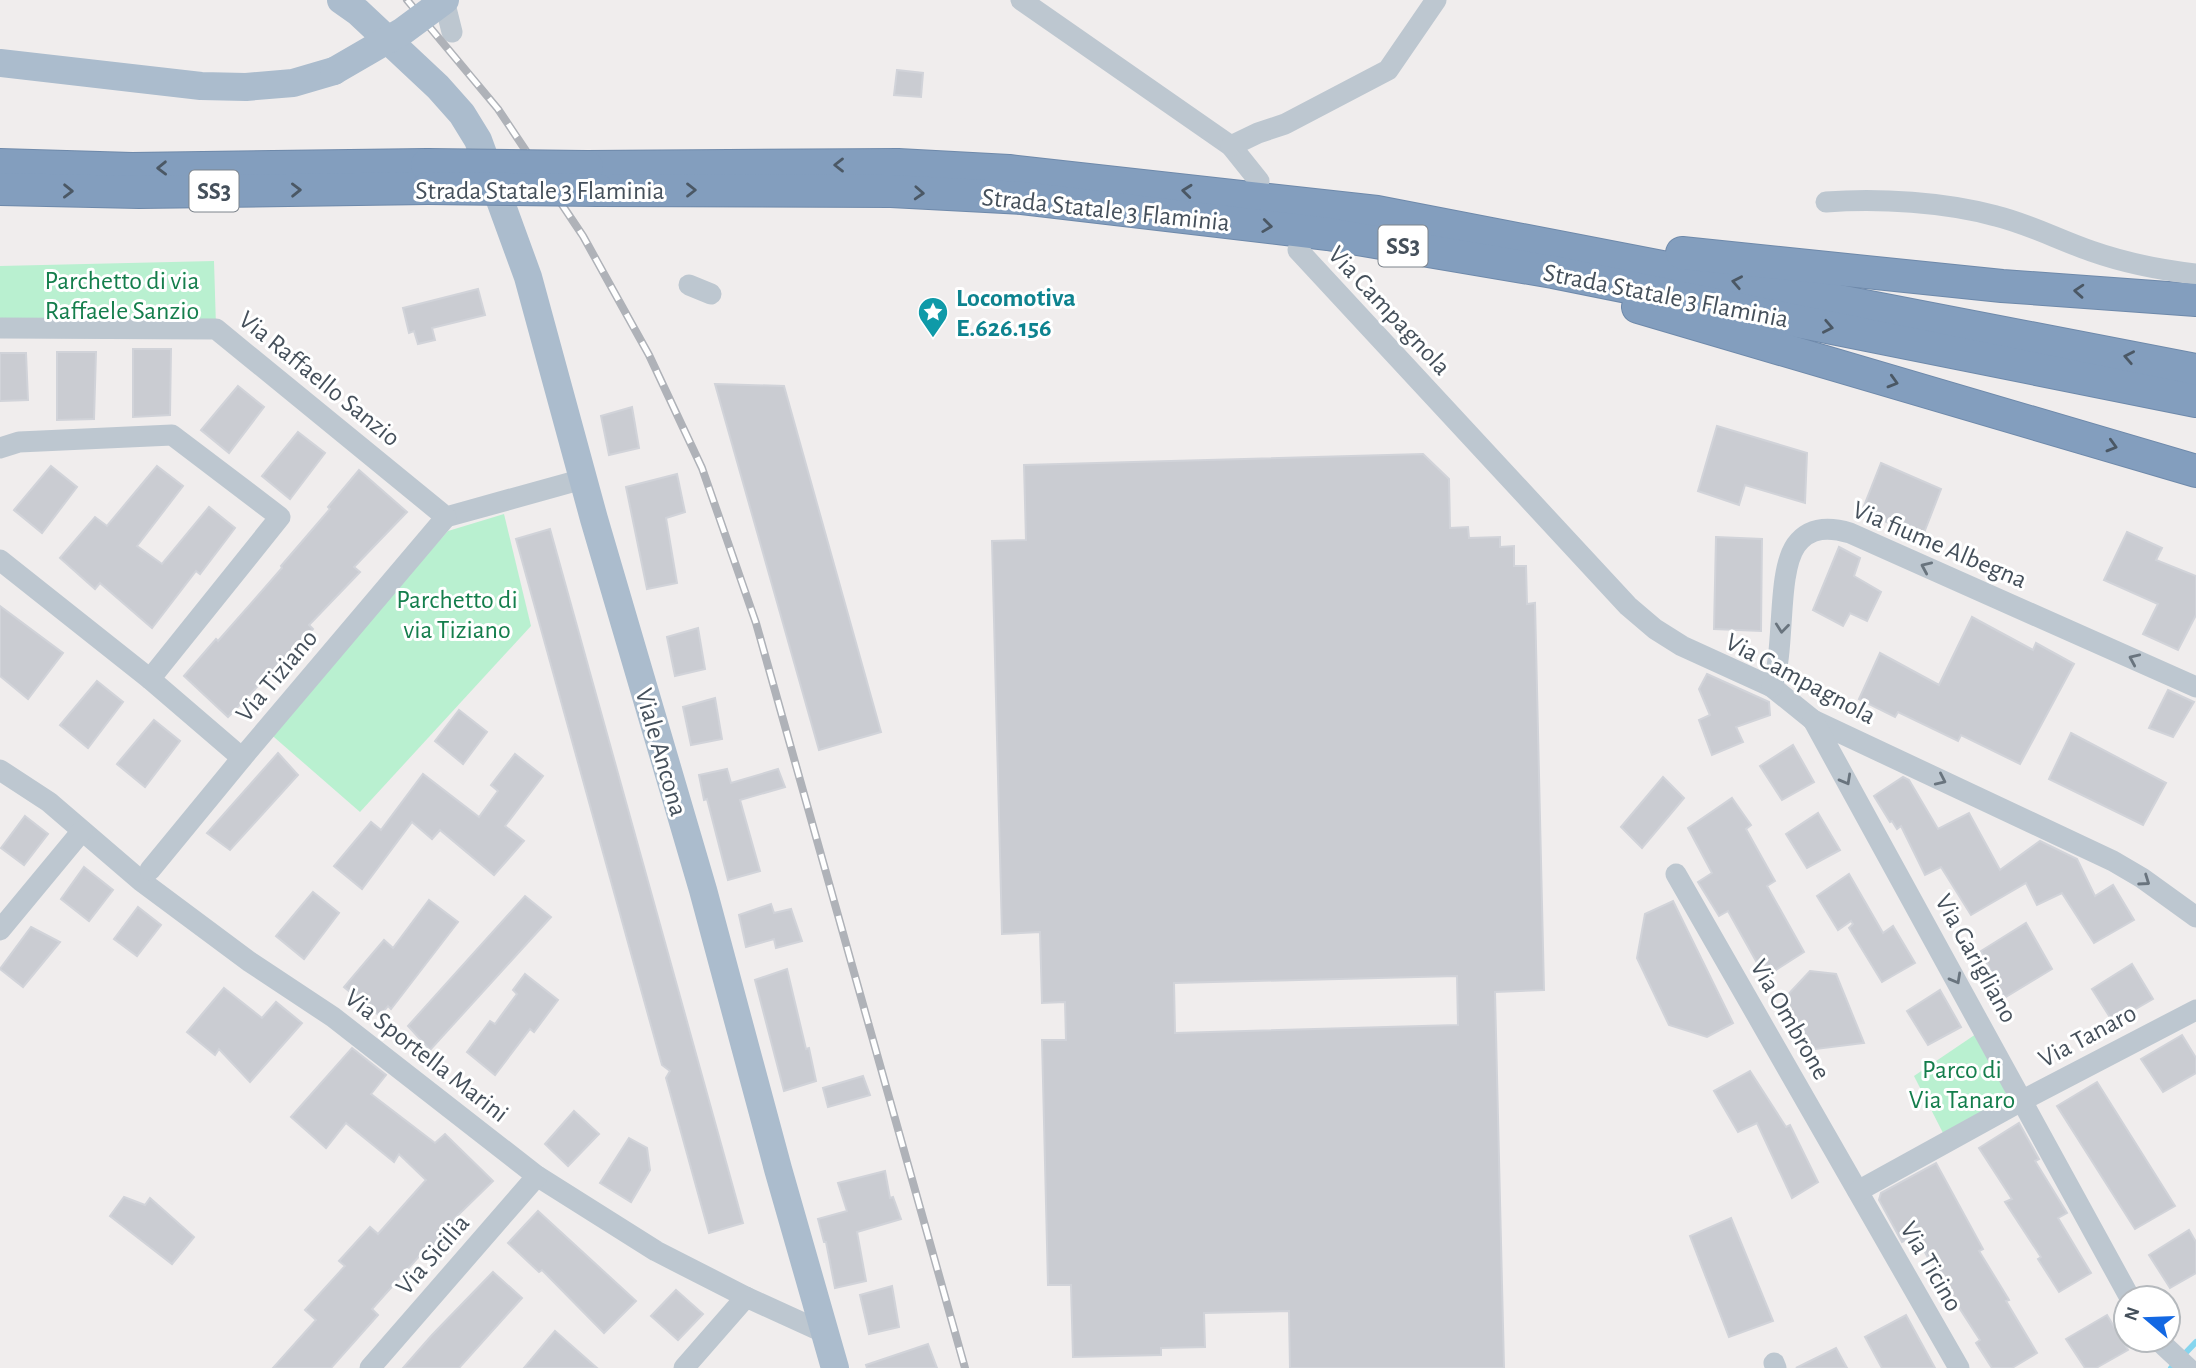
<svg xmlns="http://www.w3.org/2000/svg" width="2196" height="1368" viewBox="0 0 2196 1368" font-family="'Alegreya Sans',sans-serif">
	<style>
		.green { fill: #b9f0d0 }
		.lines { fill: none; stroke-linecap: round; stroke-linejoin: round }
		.stream { stroke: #85d5ee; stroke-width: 6 }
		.building { fill: #caccd2; stroke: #d1d3d9; stroke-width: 2; fill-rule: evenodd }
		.highway-casing { stroke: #6e89aa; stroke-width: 34 }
		.minor { stroke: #bdc7d0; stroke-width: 21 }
		.major { stroke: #abbccd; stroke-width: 28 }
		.highway { stroke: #839ebe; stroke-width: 32 }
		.rail-casing { stroke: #afb2b8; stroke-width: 8 }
		.rail { stroke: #fff; stroke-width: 5; stroke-dasharray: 16; stroke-linecap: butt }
		.highway-bridge-casing { stroke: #6e89aa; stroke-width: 34; stroke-linecap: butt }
		.major-bridge { stroke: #abbccd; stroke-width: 28 }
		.highway-bridge { stroke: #839ebe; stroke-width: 32 }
		.oneway { stroke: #4b5865 }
		.oneway2 { stroke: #69747e }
		.labels { text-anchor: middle; stroke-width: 6; stroke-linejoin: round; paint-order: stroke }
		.shield { fill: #fff; stroke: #7d848c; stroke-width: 2 }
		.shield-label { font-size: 24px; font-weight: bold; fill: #45505b }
		.street-label { font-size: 26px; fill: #45505b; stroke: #fff }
		.park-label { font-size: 26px; fill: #147e4c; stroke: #fff }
		.culture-label { font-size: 26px; font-weight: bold; fill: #0d838f; stroke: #fff; text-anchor: start }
	</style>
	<rect width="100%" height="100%" fill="#f0eded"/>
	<g class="green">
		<path d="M214 261 216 327 0 328V266Z"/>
		<path d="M504 514 531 626 360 812 267 731 448 531Z"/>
		<path d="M1979 1032 2008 1098 1943 1133 1914 1076Z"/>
	</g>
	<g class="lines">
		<path class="stream" d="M2171 1368 2196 1342"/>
	</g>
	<g class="building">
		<path d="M897 70 923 73 921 97 894 95Z"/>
		<path d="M478 289 485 315 432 328 435 340 418 344 414 331 409 333 403 308Z"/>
		<path d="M133 349H171L170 415 133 417Z"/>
		<path d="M57 352H96L94 419 57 420Z"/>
		<path d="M0 353H26L28 400 0 401Z"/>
		<path d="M715 384 784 386 881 732 819 750Z"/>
		<path d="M238 386 264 407 229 453 201 430Z"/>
		<path d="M632 407 639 448 609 455 601 416Z"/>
		<path d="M1717 426 1807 453 1805 503 1745 485 1739 505 1698 491Z"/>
		<path d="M298 432 325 453 290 499 262 476Z"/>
		<path d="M1423 454 1449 479 1450 528 1468 527 1469 538 1500 537V547L1514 546V566H1526L1527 604 1535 603 1544 990 1495 992 1504 1368H1290L1289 1311 1204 1313 1205 1347 1161 1348V1355L1073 1357 1071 1285H1048L1042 1040H1066L1065 1002 1042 1003 1040 932 1002 934 992 541 1026 540 1024 465ZM1457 976 1458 1025 1175 1033 1174 983Z"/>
		<path d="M1881 463 1941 489 1922 538 1862 511Z"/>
		<path d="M51 466 77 487 42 533 14 510Z"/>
		<path d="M157 466 183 486 137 546 162 564 209 507 235 528 200 574 196 571 152 628 100 583 95 589 60 558 95 517 107 526Z"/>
		<path d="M359 470 407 512 354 567 360 572 309 625 313 629 228 717 184 676 216 639 218 641 282 568 281 566 330 509 328 507Z"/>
		<path d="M677 474 685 512 666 518 677 583 647 589 626 487Z"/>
		<path d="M550 529 743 1223 709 1233 666 1078 670 1071 662 1065 516 539Z"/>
		<path d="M2127 532 2162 548 2156 560 2196 576V615L2178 650 2143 634 2158 604 2104 580Z"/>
		<path d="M1716 537 1762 539 1761 631 1714 629Z"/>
		<path d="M1839 547 1860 558 1854 576 1881 592 1867 621 1850 613 1843 626 1813 610Z"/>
		<path d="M0 606 63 653 28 699 0 676Z"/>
		<path d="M1972 617 2033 650 2036 643 2074 664 2020 764 1961 735 1958 741 1898 712 1895 717 1859 699 1880 653 1939 685Z"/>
		<path d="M698 628 705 669 675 676 667 637Z"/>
		<path d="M1707 674 1769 702 1770 715 1736 727 1743 742 1712 755 1699 720 1710 715 1699 689Z"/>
		<path d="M97 681 123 702 88 748 60 725Z"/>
		<path d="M2168 690 2194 702 2173 737 2149 728Z"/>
		<path d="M715 698 722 739 691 745 683 707Z"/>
		<path d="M459 710 487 732 463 764 435 741Z"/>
		<path d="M154 720 180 741 145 787 117 764Z"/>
		<path d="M2071 733 2166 783 2143 825 2049 779Z"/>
		<path d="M1793 745 1814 782 1782 800 1760 766Z"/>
		<path d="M278 753 298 775 230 850 207 833Z"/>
		<path d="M515 754 543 776 505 826 524 841 494 875 440 830 432 839 412 822 362 889 334 866 371 822 381 830 423 774 479 817 498 791 491 785Z"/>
		<path d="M727 769 731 783 778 769 785 787 740 800 760 871 728 880 707 799 704 800 699 775Z"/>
		<path d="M1663 777 1684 798 1642 848 1621 827Z"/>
		<path d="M1903 777 1909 780 1938 829 1969 813 2000 870 2040 841 2077 859 2095 896 2113 885 2134 920 2094 943 2062 893 2037 905 2026 883 1971 915 1941 867 1925 875 1901 826 1897 829 1892 821 1890 822 1874 796Z"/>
		<path d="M1732 798 1751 825 1746 829 1775 881 1767 886 1804 952 1765 977 1728 911 1719 916 1698 882 1712 873 1688 828Z"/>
		<path d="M1818 813 1840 850 1807 868 1786 834Z"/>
		<path d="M25 816 48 834 24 865 1 848Z"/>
		<path d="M84 867 113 890 89 921 61 899Z"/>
		<path d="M1849 874 1883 933 1893 926 1915 963 1882 982 1849 928 1853 924 1851 921 1838 930 1817 896Z"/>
		<path d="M313 892 339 913 304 959 276 936Z"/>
		<path d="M525 896 551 917 430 1050 408 1026Z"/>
		<path d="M429 900 458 922 391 1009 388 1006 380 1016 344 987 384 940 393 948Z"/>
		<path d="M1673 901 1733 1023 1707 1037 1669 1025 1637 958 1645 914Z"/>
		<path d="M771 904 774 913 791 909 802 941 776 948 774 939 746 947 739 915Z"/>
		<path d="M138 907 161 925 137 956 114 939Z"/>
		<path d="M2026 923 2052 969 2004 998 1981 951Z"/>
		<path d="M31 927 60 942 23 987 0 969Z"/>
		<path d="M2132 964 2153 999 2113 1022 2092 989Z"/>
		<path d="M787 969 806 1049 809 1048 816 1081 784 1091 755 980Z"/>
		<path d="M1810 971 1836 974 1864 1043 1808 1050 1783 1000Z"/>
		<path d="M525 974 558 1000 534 1032 530 1029 495 1075 467 1052 490 1021 495 1024 517 994 513 990Z"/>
		<path d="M224 988 262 1018 276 1002 302 1023 250 1082 219 1049 215 1055 187 1032Z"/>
		<path d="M1940 990 1961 1027 1928 1045 1907 1011Z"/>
		<path d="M2182 1035 2196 1058V1073L2163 1092 2141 1059Z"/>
		<path d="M352 1048 386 1075 371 1094 435 1143 445 1134 493 1181 454 1219 461 1226 430 1260 422 1253 372 1309 378 1315 331 1368H273L316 1320 305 1310 345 1266 339 1261 370 1227 378 1234 426 1180 399 1154 394 1162 346 1123 326 1148 291 1117Z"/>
		<path d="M1750 1071 1786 1127 1790 1125 1818 1182 1792 1198 1757 1123 1738 1132 1714 1091Z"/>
		<path d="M863 1076 870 1095 828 1107 823 1088Z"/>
		<path d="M2097 1082 2175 1206 2135 1229 2057 1106Z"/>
		<path d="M574 1111 599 1134 568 1166 545 1144Z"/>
		<path d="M2019 1123 2039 1159 2035 1161 2067 1213 2058 1218 2091 1273 2059 1292 2038 1259 2041 1257 2005 1202 2012 1199 1979 1148Z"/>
		<path d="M629 1138 647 1148 650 1170 631 1202 600 1183Z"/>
		<path d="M1936 1163 1983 1249 1979 1251 2009 1300 2006 1301 2037 1353 2012 1368H1992L1976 1343 1980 1340 1936 1272 1916 1236 1902 1242 1879 1200 1881 1193Z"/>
		<path d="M885 1171 890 1198 893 1197 901 1219 857 1232 866 1281 835 1288 826 1242H824L818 1219 847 1211 838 1183Z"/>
		<path d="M124 1197 145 1205 150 1198 194 1237 172 1264 110 1216Z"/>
		<path d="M538 1211 636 1301 604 1333 542 1270 539 1272 508 1243Z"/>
		<path d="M1731 1218 1773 1321 1729 1337 1690 1236Z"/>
		<path d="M2189 1230 2196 1242V1273L2170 1288 2149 1255Z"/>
		<path d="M493 1272 522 1298 459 1368H403L432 1335Z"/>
		<path d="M892 1286 899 1327 869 1334 860 1295Z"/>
		<path d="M676 1290 703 1314 678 1340 651 1316Z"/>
		<path d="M1906 1315 1935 1368H1882L1865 1337Z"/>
		<path d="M2107 1315 2128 1350 2096 1368H2085L2066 1339Z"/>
		<path d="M555 1331 597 1368H524Z"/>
		<path d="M928 1344 937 1368H867L866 1365Z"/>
		<path d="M1836 1348 1847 1368H1796Z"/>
	</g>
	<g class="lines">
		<g class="highway-casing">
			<g id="highway">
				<path d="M0 165 132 169 427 165"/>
				<path d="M587 167 898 165 1009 171 1377 212 2196 370"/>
				<path d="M0 189 139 192 428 188"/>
				<path d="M598 190 891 191 1022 198 1328 234 1553 272 2196 401"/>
				<path d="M1682 253 2002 286 2196 300"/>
				<path d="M1638 307 2196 471"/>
			</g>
		</g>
		<g class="minor">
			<path d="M444 0 452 32"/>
			<path d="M1021 0 1231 146 1259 181"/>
			<path d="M1231 146 1258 133 1285 124 1388 70 1436 0"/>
			<path d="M1826 202C1879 198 1945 202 1996 216 2029 224 2059 240 2091 251 2125 263 2161 270 2196 274"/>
			<path d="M1298 250 1628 606 1655 629 1682 646 1772 687 1813 720 2113 861 2142 878 2196 917"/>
			<path d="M689 285 711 294"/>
			<path d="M0 328 216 329 446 517 583 479"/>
			<path d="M0 448 19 442 172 435 280 517 150 679"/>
			<path d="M0 560 150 679 242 758"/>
			<path d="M1772 687C1786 649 1776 574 1796 545 1810 526 1830 527 1850 533L2196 687"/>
			<path d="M1813 720 2130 1298"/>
			<path d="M0 770 49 802 141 881 250 962 333 1017 537 1176 656 1251 746 1297 825 1333"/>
			<path d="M150 870 242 758 446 517"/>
			<path d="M1676 874 1959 1368"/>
			<path d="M0 930 82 831"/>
			<path d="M1858 1191 2023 1100 2196 1010"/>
			<path d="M2158 1340 2188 1368"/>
			<path d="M1774 1363 1776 1368"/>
			<path d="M370 1368 537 1176"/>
			<path d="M684 1368 746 1297"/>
		</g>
		<g class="major">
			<path d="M341 0 358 12 438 87 462 114 478 140 528 277 594 519 703 890 778 1169 835 1368"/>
			<path d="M0 63 201 86 246 87 293 83 334 71"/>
		</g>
		<use href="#highway" class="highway"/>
		<g class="rail-casing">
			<path id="rail" d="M407 0 498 109 583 236 649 355 702 468 756 623 965 1368"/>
		</g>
		<use href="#rail" class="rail"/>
		<g class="highway-bridge-casing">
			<g id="highway-bridge">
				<path d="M427 165 587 167"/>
				<path d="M428 188 598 190"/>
			</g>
		</g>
		<path class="major-bridge" d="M334 71 403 31 445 0"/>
		<use href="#highway-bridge" class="highway-bridge"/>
	</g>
	<defs><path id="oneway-chevron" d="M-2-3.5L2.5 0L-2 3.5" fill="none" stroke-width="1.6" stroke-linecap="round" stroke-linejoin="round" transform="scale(1.75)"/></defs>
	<g class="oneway">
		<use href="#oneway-chevron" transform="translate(839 165) rotate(180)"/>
		<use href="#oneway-chevron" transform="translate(162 168) rotate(179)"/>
		<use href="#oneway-chevron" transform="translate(296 190) rotate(-1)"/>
		<use href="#oneway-chevron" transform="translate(691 190)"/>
		<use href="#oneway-chevron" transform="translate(68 191) rotate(1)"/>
		<use href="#oneway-chevron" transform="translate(1187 191) rotate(-174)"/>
		<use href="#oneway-chevron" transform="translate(919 193) rotate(3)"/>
		<use href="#oneway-chevron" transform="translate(1267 226) rotate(7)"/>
		<use href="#oneway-chevron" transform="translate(1737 282) rotate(-169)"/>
		<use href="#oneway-chevron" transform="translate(2079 291) rotate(-176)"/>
		<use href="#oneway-chevron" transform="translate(1828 327) rotate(11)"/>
		<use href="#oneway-chevron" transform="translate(2129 357) rotate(-169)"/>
		<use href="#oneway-chevron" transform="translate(1893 382) rotate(16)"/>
		<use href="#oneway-chevron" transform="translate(2112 446) rotate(16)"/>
	</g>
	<g class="oneway2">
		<use href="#oneway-chevron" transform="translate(1926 567) rotate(-156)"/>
		<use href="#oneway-chevron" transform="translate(1782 628) rotate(96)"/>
		<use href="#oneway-chevron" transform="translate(2134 659) rotate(-156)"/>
		<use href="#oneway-chevron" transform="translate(1846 780) rotate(61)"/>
		<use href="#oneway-chevron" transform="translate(1941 780) rotate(25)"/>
		<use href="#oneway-chevron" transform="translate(2145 881) rotate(35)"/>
		<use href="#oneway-chevron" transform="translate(1956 979) rotate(61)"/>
	</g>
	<defs>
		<g id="sight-pin" transform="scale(1.575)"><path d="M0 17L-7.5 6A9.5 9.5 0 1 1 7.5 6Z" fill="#0f9aa8" stroke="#fff"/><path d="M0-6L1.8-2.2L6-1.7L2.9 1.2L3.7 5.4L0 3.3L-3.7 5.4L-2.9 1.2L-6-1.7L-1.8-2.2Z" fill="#fff"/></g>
	</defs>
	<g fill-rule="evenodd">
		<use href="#sight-pin" x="933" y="312"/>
	</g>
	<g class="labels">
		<g class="shield">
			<rect x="189.5" y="170.5" width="49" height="41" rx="5"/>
			<rect x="1378.5" y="225.5" width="49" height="41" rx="5"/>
		</g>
		<g class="shield-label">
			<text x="214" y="199">SS3</text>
			<text x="1403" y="254">SS3</text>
		</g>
		<g class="street-label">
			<text x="540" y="199">Strada Statale 3 Flaminia</text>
			<text transform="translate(1106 209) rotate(6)" y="9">Strada Statale 3 Flaminia</text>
			<text transform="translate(1666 295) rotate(11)" y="9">Strada Statale 3 Flaminia</text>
			<text transform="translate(1390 310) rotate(47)" y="9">Via Campagnola</text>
			<text transform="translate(320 378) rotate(39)" y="9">Via Raffaello Sanzio</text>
			<text transform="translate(1940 544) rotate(23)" y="9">Via fiume Albegna</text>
			<text transform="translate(276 675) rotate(-50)" y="9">Via Tiziano</text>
			<text transform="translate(1801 678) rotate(28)" y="9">Via Campagnola</text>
			<text transform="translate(662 752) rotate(74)" y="9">Viale Ancona</text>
			<text transform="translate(1977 958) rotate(61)" y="9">Via Garigliano</text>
			<text transform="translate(1791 1019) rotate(60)" y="9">Via Ombrone</text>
			<text transform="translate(2087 1035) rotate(-28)" y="9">Via Tanaro</text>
			<text transform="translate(427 1055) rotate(38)" y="9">Via Sportella Marini</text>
			<text transform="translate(432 1254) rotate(-49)" y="9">Via Sicilia</text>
			<text transform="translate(1932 1266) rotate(60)" y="9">Via Ticino</text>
		</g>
		<g class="park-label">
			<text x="122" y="289">Parchetto di via<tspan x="122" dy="30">Raffaele Sanzio</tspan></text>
			<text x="457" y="608">Parchetto di<tspan x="457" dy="30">via Tiziano</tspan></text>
			<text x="1962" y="1078">Parco di<tspan x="1962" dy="30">Via Tanaro</tspan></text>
		</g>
		<g class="culture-label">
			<text x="956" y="306">Locomotiva<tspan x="956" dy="30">E.626.156</tspan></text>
		</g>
	</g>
	<g transform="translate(2147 1319) rotate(289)"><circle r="33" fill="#ffffff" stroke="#b5b9bd" stroke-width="2"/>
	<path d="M0-5L12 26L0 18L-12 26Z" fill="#1368e3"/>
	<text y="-10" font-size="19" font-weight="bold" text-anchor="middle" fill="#45505b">N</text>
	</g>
</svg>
